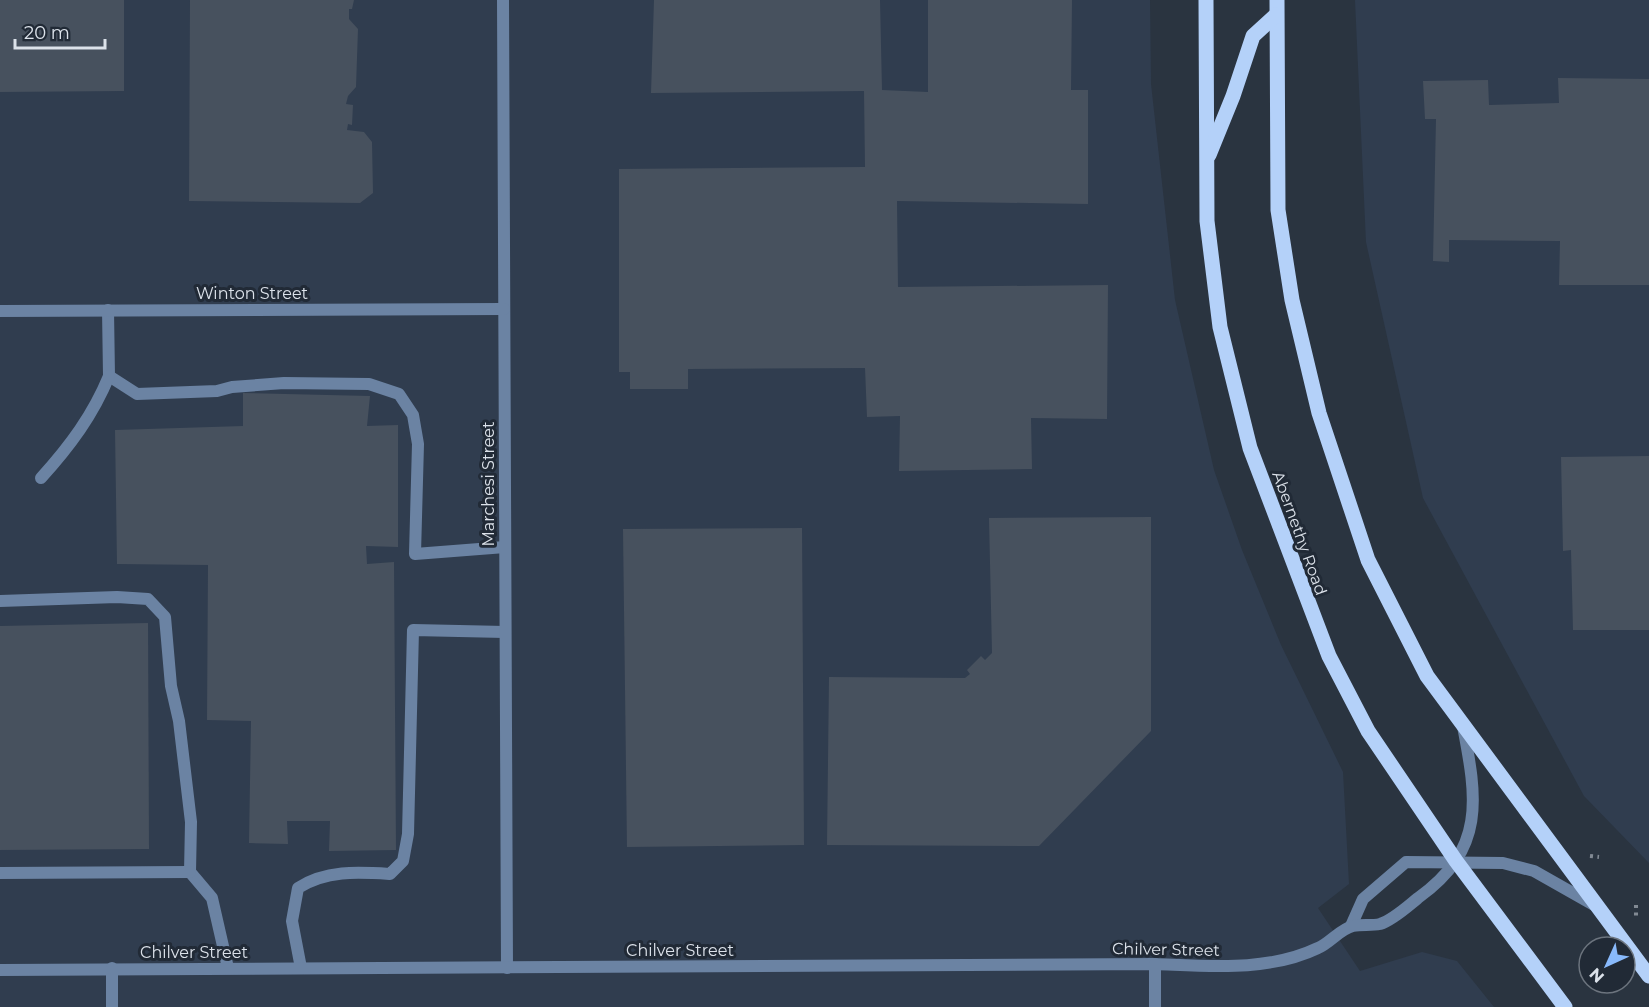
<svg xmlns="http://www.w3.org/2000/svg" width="1649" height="1007" viewBox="0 0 1649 1007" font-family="Montserrat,sans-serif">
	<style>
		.built { fill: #303d4f }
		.building { fill: #47515e }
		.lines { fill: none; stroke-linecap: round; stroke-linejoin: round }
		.path { stroke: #818993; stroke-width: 4; stroke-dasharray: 3 4.5; stroke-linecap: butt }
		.lane { stroke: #6b83a3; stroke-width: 12 }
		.street { stroke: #6b83a3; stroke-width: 12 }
		.primary { stroke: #b4d1f9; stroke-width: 15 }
		.labels { text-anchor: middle; stroke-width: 6; stroke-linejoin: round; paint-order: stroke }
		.street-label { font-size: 16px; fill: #dce2ea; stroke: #212a36 }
	</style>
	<rect width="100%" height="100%" fill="#2a3440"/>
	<g class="built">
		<path d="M0 0H1150L1151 84 1175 300 1214 470 1242 550 1281 645 1343 772 1349 884 1318 908 1360 971 1422 952 1457 961 1494 1007H0Z"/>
		<path d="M1355 0H1649V863L1584 796 1423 498 1366 242Z"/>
	</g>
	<g class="building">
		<path d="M0 0H124V91L0 92Z"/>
		<path d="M190 0H354L352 9H349V19L358 29 356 87 348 96 346 104 353 105 352 125 348 124 347 130 364 132 372 142 373 193 360 203 189 201Z"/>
		<path d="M654 0H880L882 90 928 92V0H1072L1071 90H1088V204L897 201 898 287 1108 285 1107 419 1031 418 1032 469 899 471 900 416 867 417 865 368 688 369V389H630V372H619V169L865 167 864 91 651 93Z"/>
		<path d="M1558 78 1649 79V285H1559L1560 241 1449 240V262L1433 261 1436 119H1425L1423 81 1488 80 1489 105 1559 103Z"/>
		<path d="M243 393 370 396 367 426 398 425V547L366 546 367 564 394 562 396 850 329 851 330 821H287L288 844 249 843 251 721 207 720 208 565 117 564 115 430 243 426Z"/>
		<path d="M1649 456V630H1573L1571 550 1563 551 1561 457Z"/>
		<path d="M1151 517V731L1039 846 827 845 829 677 965 678 970 674 967 670 981 656 985 660 992 653 989 518Z"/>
		<path d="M802 528 804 845 627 847 623 529Z"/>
		<path d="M148 623 149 849 0 850V626Z"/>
	</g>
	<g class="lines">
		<g class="path">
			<path d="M1590 856 1599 857"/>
			<path d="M1636 905V919"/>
		</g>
		<g class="lane">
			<path d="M108 310 109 376 137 394 217 391 232 387 284 383 369 384 399 394 413 415 418 444 415 554 505 547"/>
			<path d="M41 478C70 446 93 415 109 376"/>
			<path d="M0 601 117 597 148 599 165 617 171 686 179 721 191 822 190 872 212 898 228 968"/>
			<path d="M0 873 190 872"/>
			<path d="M301 968 292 921 298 888C326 870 357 872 390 874L403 861 408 834 413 630 505 632"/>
		</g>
		<g class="street">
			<path d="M503 0 507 968"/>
			<path d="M0 311 504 309"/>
			<path d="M1351 926 1363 899 1406 862 1503 863 1534 871 1594 905"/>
			<path d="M0 970 1155 964C1209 966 1268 972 1318 948 1330 943 1340 929 1353 926 1362 924 1371 926 1380 924 1393 920 1408 906 1418 898 1486 849 1477 799 1463 726"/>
			<path d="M112 1007V968"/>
			<path d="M1155 1007V964"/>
		</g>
		<g class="primary">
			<path d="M1206 0 1207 221 1220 327 1250 448 1329 656 1368 731 1456 861 1565 1007"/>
			<path d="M1277 0 1278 210 1292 300 1319 413 1368 560 1427 676 1649 976"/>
			<path d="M1209 155 1233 96 1253 36 1276 15"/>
		</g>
	</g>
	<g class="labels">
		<g class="street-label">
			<text x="252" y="299">Winton Street</text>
			<text transform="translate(488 484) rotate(-90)" y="6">Marchesi Street</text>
			<text transform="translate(1300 533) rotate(70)" y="6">Abernethy Road</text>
			<text transform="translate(1166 949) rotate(1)" y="6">Chilver Street</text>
			<text x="680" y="956">Chilver Street</text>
			<text x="194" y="958">Chilver Street</text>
		</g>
	</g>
	<g transform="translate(1607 965) rotate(225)"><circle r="28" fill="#212a36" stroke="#6c747e" stroke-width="1.5"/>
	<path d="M0-4.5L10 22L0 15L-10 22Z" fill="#89bafc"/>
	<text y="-9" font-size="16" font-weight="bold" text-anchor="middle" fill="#dce2ea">N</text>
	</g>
	<path d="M15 39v9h90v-9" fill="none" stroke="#dce2ea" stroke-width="3"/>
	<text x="24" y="39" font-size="18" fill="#dce2ea" stroke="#212a36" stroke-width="4.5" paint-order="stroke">20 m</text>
</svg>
